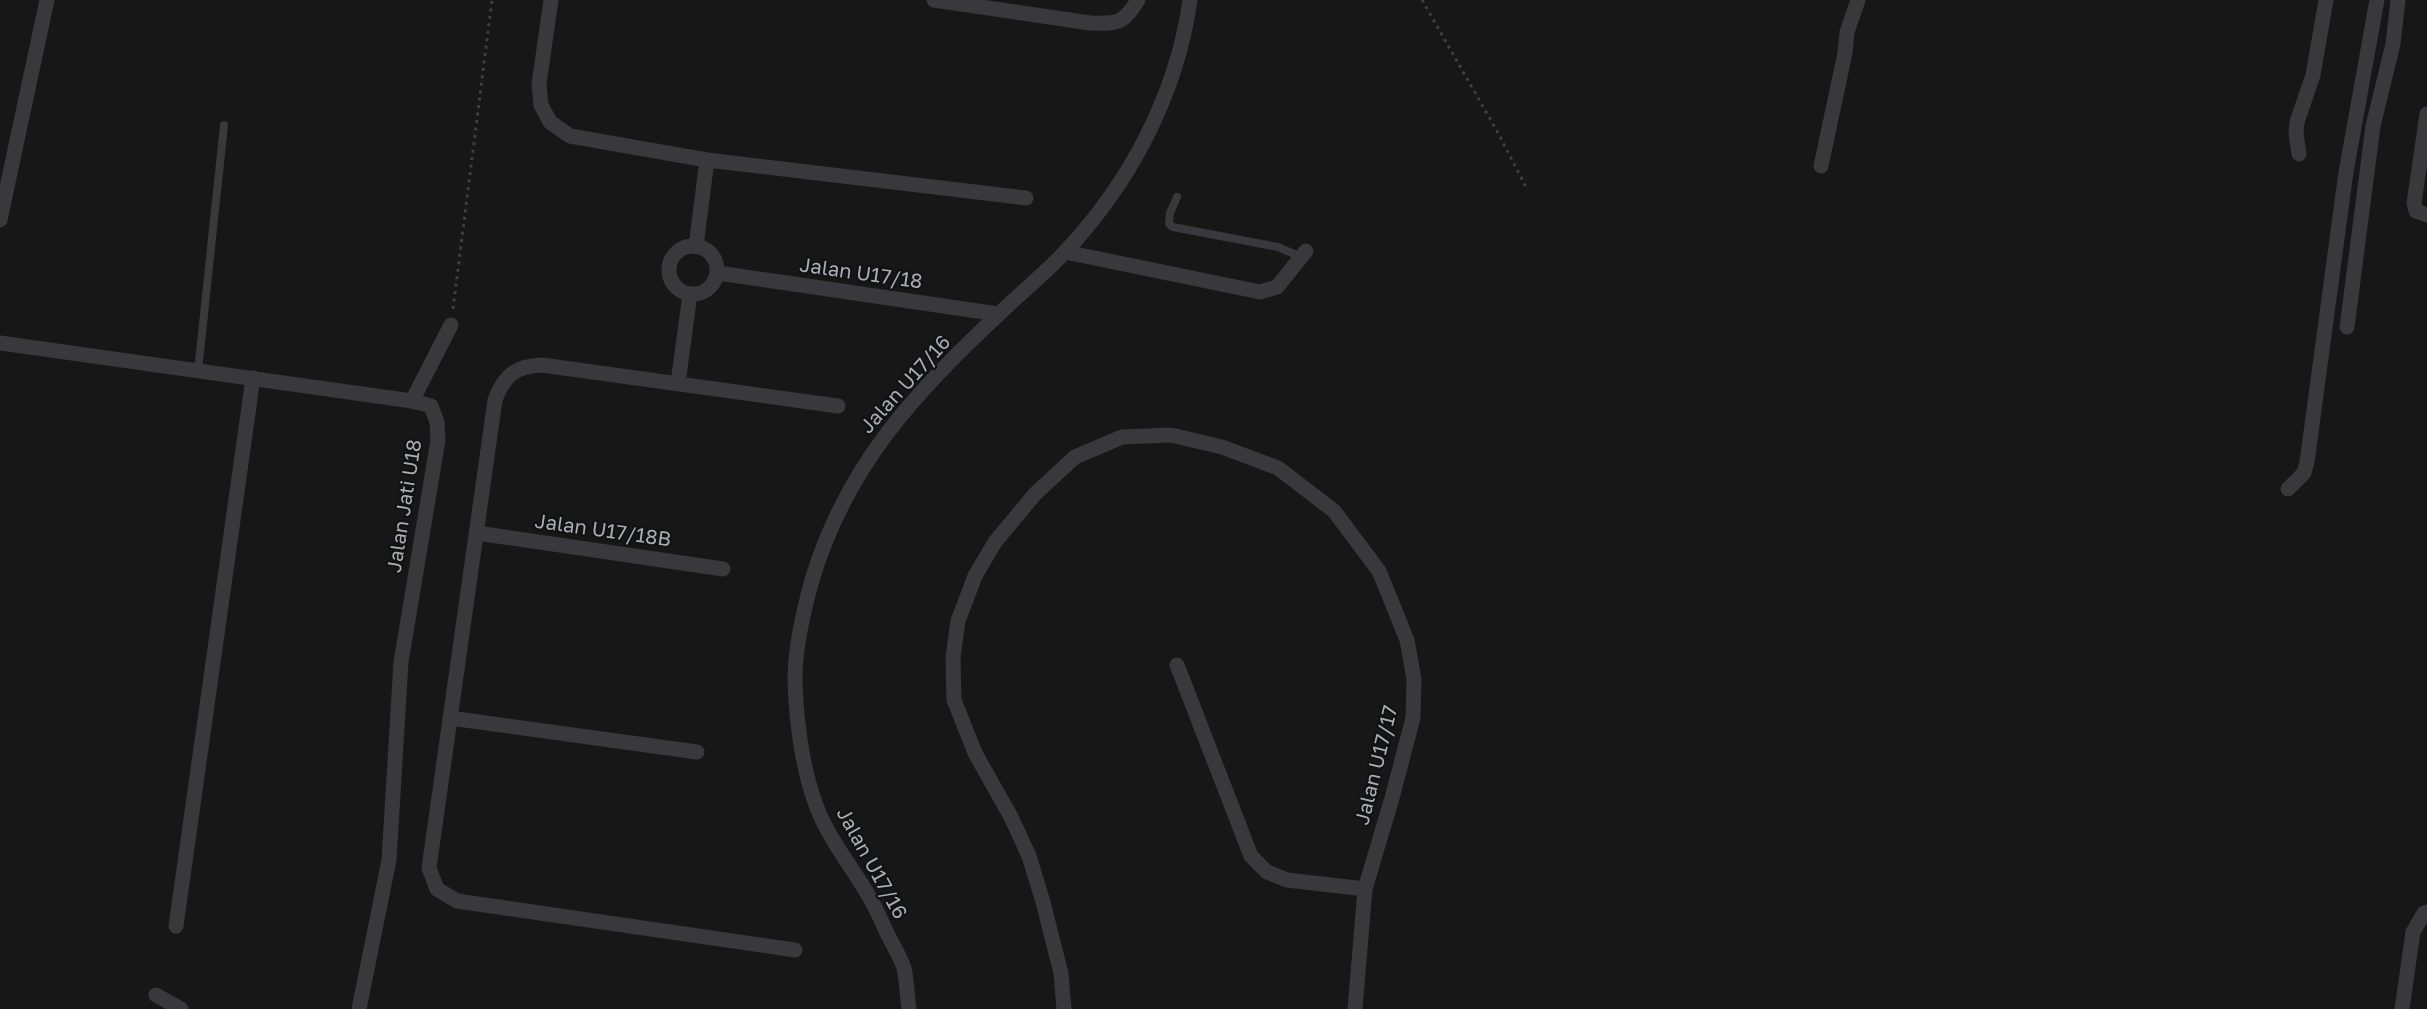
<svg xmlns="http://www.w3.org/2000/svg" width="2427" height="1009" viewBox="0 0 2427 1009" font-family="'Golos Text',sans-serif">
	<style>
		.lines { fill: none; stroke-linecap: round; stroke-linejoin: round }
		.path { stroke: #3e3f44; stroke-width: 3; stroke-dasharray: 3 4.5; stroke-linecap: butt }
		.service { stroke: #38383d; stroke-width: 8 }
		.minor { stroke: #38383d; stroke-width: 15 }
		.labels { text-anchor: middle; stroke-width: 4.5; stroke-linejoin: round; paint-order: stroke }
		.street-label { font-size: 20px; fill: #aaadb6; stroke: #121213 }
	</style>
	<rect width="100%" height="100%" fill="#171718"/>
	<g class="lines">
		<g class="path">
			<path d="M1422 0 1497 131 1527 189"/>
			<path d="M453 309 492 0"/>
		</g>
		<g class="service">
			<path d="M1177 197 1170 213 1169 224 1173 227 1278 247 1301 257"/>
			<path d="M198 371 224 125"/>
		</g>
		<g class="minor">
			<path d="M551 0 539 84 541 105 550 122 570 136 707 160 1026 198"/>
			<path d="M934 0 1090 23C1118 24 1123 24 1138 0"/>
			<path d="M2427 114 2414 203 2416 211 2427 215"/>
			<path d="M2299 154 2296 133 2297 122 2313 75 2326 0"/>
			<path d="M1821 166 1845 53 1847 32 1858 0"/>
			<path d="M0 220 47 0"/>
			<circle cx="693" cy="270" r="24"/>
			<path d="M696 246 707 160"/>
			<path d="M1065 252 1260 292 1277 287 1306 251"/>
			<path d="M718 273 998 314"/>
			<path d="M2347 327 2373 126 2393 44 2398 0"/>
			<path d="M0 343 412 401 431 406 437 422 438 440 401 662 389 860 359 1009"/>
			<path d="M678 383 690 294"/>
			<path d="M412 401 451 325"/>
			<path d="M2288 489 2304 473 2307 462 2346 172 2377 0"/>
			<path d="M477 533 723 569"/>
			<path d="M1177 665 1251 856 1267 872 1287 880 1365 889"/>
			<path d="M450 718 697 752"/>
			<path d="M176 926 253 378"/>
			<path d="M795 950 457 901 437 889 429 868 495 400C504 376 515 366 542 365L838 406"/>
			<path d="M156 995 181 1009"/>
			<path d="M909 1009C907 996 907 981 904 968 901 958 894 947 889 937 883 925 878 912 871 900 858 876 841 855 828 831 804 789 796 725 795 678 795 647 804 609 812 580 847 464 915 393 1001 312 1022 292 1045 273 1065 252 1130 183 1177 94 1190 0"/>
			<path d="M1064 1009 1061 973 1043 902 1029 856 1011 817 975 753 954 700 953 657 958 621 975 576 995 542 1035 494 1075 457 1122 437 1171 435 1222 447 1278 468 1334 511 1379 571 1407 640 1414 679 1413 718 1392 798 1365 889 1355 1009"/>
			<path d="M2402 1009 2413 932 2424 913 2427 912"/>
		</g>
	</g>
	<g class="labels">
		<g class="street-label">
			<text transform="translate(861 273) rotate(8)" y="7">Jalan U17/18</text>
			<text transform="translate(905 384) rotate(-48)" y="7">Jalan U17/16</text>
			<text transform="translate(404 506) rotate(-81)" y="7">Jalan Jati U18</text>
			<text transform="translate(603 530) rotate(8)" y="7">Jalan U17/18B</text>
			<text transform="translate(1376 765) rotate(-76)" y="7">Jalan U17/17</text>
			<text transform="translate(872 863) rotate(61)" y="7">Jalan U17/16</text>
		</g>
	</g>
</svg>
